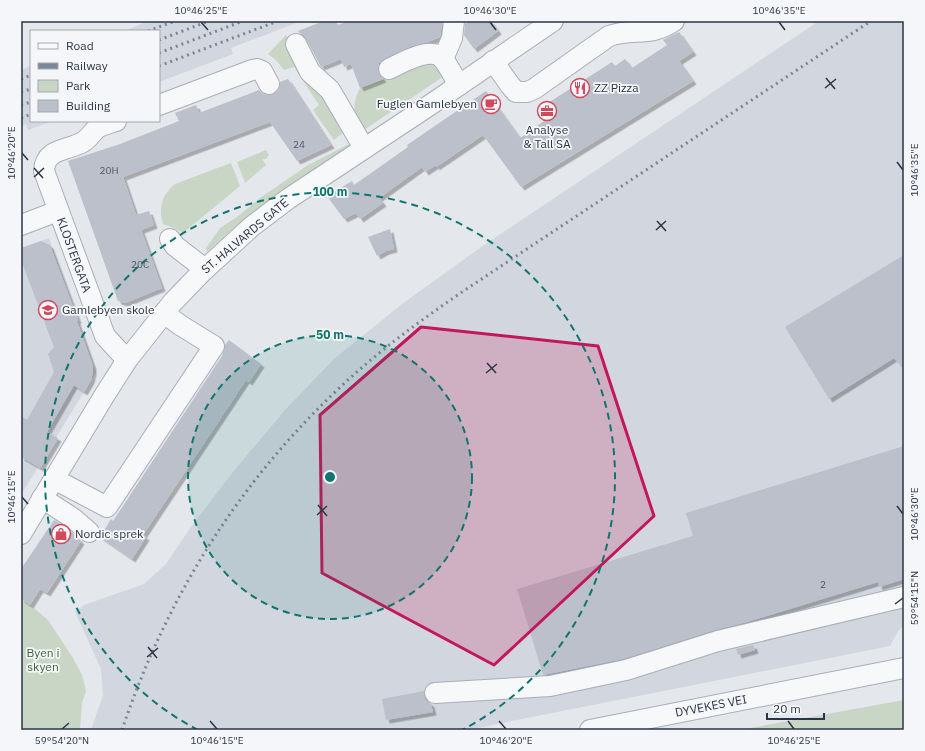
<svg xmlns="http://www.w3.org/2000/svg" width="925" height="751" viewBox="0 0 925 751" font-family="'IBM Plex Sans',sans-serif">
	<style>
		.built { fill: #d2d6de }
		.green { fill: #c9d6c5 }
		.building { fill: #bbc0ca; filter: url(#shadow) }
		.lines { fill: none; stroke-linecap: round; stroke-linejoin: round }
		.minor-casing { stroke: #a9aeb7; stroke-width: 22 }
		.minor { stroke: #f7f8fa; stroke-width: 20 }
		.rail { stroke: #7d8696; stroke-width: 3; stroke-dasharray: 2 4; stroke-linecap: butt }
		.marked { fill: #c2185b; fill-opacity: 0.2; stroke: #c2185b; stroke-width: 3; stroke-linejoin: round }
		.ticks { fill: none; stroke: #2b3445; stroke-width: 1.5 }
		.ring { fill: none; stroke: #0f766e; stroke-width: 2; stroke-dasharray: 7 5 }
		.labels { text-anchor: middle; stroke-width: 3.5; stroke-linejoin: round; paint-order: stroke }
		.number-label { font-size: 10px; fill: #4f5766 }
		.poi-label { font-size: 12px; fill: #2b3445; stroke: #f4f6f9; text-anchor: start }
		.street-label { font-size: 12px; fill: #2b3445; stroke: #f4f6f9 }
		.park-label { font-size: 12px; fill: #3f6138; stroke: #f4f6f9 }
		.centre { fill: #0f766e; stroke: #f4f6f9; stroke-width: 2 }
		.ring-label { font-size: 12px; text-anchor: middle; font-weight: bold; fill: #0f766e; stroke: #f4f6f9; stroke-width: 3.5; stroke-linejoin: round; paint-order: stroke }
		.neatline { fill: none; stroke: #2b3445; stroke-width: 1.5 }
		.ticks-label { font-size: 10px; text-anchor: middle; fill: #2b3445 }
	</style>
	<defs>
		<filter id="shadow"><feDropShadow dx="3.5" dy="3.5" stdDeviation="0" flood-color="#0004"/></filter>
	</defs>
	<rect width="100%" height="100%" fill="#e4e7ec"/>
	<g class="built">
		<path d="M149 21H301L231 48 233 54 159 82V31H124Z"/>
		<path d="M819 21H904V626L898 631 890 646 467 730H91L103 695 101 669 75 612 84 605 144 584 166 564 191 527 233 472 285 410 334 359 402 304 484 245Z"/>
		<path d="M31 66V121H53L28 130 26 124 21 126V70Z"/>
		<path d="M49 238 96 372 21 495V248Z"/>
	</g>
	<g class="green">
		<path d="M286 35 301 64 344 132 334 140 313 110 319 105 294 67 284 70 276 60 268 54Z"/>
		<path d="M433 61 447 74 361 132C354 115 351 105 360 88Z"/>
		<path d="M349 144 350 146C332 158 313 169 296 181 264 202 235 226 207 252L206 248 220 228 237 217 260 198 308 165Z"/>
		<path d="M266 150 269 155 266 159H262L266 165 245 183 237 162Z"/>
		<path d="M231 163 240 186 183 233 174 228 163 224C158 208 162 194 175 184Z"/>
		<path d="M21 600 29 604 48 620 73 658 82 675 86 691 82 703 80 730H21Z"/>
		<path d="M904 700V730H739Z"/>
	</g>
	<g class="building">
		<path d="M324 21H336L338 25 349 21H441L442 23 440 37 425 43 411 46 384 59 379 63 378 69 379 74 383 79 360 88 351 64 344 67 341 59 321 67 306 39 298 31Z"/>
		<path d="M469 21H491L498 31 474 49 464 35 465 24Z"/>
		<path d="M679 32 693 52 679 61 693 81 521 187 483 135 436 167V165L425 172 422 167 379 198 383 203 360 219 356 213 344 219 327 196 352 181 354 185 408 147 407 145 486 91 520 138 544 121 537 110 612 62 615 66 625 59 632 68 667 45 663 40Z"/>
		<path d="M288 79 331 145 297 161 270 122 123 177 136 215 149 211 154 225 141 230 162 288 125 303 118 301 68 161 120 144 179 121 175 113 196 105 199 113 259 90 263 94 268 95 274 94 279 90 280 82Z"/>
		<path d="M390 229 394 249 386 251 377 256 368 237Z"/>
		<path d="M41 241 50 245 78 320 77 321 93 366V372L91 380 84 392 74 385 47 432 58 438 40 468 21 457V416L27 420 54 372 48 354 54 347 21 260V248Z"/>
		<path d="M904 255V370L894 358 829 399 785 327Z"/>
		<path d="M229 340 261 364 249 382 246 380 143 535 146 537 132 559 100 537 111 519 113 521 222 356 225 345Z"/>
		<path d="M904 446V579L879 587 878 582 747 622 715 630 623 659 543 675 517 589 693 536 686 513Z"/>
		<path d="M54 520 67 528 81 541 47 593 40 589 30 605 21 599V569Z"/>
		<path d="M753 645 755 650 738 655 736 649Z"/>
		<path d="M424 691 425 699 431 704 433 712 386 720 382 699Z"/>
	</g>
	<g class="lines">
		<g class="minor-casing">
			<g id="minor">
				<path d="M296 44 310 72 330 90 364 148"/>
				<path d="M443 59 452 38 454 21"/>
				<path d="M493 61 510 85 516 92H527L534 89 609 36C634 27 649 38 674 21"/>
				<path d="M389 69C402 63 429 46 442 58 448 64 454 78 459 85"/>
				<path d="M159 105 252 70 257 69 262 71 269 84"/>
				<path d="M116 121C110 123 101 125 96 129 92 133 88 139 83 142 67 151 45 148 44 171L105 336 127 360"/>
				<path d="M21 225 58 211"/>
				<path d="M170 239 175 246 205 269"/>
				<path d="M54 479 107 507 214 346 180 325 164 313"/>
				<path d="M42 498 74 519 89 532"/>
				<path d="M21 534 104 396 127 360 173 302 201 273 251 227 288 199 427 107 553 21"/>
				<path d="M435 693 550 686 626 670 718 641 904 597"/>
				<path d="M590 730 904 668"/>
			</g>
		</g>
		<use href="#minor" class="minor"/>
		<g class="rail">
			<path d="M148 31 175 21"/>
			<path d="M159 40 209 21"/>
			<path d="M159 53 243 21"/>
			<path d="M159 66 278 21"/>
			<path d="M21 79 31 75"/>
			<path d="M21 92 31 89"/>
			<path d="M21 105 31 102"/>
			<path d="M21 118 31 114"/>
			<path d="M122 730C165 602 234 489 332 395 373 355 418 322 465 290L871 21"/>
		</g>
	</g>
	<path class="marked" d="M421 327 598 346 654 516 494 665 322 573 320 415Z"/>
	<path class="ticks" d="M201 22 208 30M490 22 496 30M779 22 785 30M826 78 835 89M825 88 836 79M22 153 28 160M897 162 903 170M34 168 43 178M34 177 44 168M657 221 666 231M656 230 666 221M487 363 496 373M486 373 497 364M22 497 28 504M318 505 327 516M897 506 903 514M317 515 327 506M895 604 903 598M148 647 157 658M147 657 158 648M210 721 217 729M499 721 506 729M788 721 794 729M62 729 69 723"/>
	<circle cx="330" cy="477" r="142" fill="#0f766e" fill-opacity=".12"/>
	<g class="ring">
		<circle cx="330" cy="477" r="142"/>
		<path d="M198 730A285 285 0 1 1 462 730"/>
	</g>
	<defs>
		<g id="restaurant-ring" transform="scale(1)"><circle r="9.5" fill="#f4f6f9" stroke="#d1495b" stroke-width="1.5"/><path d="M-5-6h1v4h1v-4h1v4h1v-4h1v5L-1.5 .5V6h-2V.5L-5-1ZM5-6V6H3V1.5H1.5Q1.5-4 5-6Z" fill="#d1495b"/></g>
		<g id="cafe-ring" transform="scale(1)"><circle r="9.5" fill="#f4f6f9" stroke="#d1495b" stroke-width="1.5"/><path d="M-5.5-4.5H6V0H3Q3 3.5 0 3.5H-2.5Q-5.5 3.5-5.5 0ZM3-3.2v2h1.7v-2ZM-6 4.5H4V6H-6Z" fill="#d1495b"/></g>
		<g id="office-ring" transform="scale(1)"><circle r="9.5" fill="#f4f6f9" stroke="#d1495b" stroke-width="1.5"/><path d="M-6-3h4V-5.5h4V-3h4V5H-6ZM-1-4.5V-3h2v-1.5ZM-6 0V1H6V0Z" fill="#d1495b"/></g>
		<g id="school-ring" transform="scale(1)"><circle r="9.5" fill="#f4f6f9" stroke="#d1495b" stroke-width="1.5"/><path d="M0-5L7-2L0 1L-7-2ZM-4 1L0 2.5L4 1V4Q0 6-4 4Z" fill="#d1495b"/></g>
		<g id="shop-ring" transform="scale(1)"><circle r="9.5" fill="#f4f6f9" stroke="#d1495b" stroke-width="1.5"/><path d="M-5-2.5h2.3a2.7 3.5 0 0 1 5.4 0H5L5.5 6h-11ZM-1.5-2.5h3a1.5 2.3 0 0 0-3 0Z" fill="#d1495b"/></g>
	</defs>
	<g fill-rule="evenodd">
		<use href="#restaurant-ring" x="580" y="88"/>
		<use href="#cafe-ring" x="491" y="104"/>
		<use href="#office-ring" x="547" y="111"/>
		<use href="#school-ring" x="48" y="310"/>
		<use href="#shop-ring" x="61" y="534"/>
	</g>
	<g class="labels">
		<g class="number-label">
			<text x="299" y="148">24</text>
			<text x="109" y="174">20H</text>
			<text x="140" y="268">20C</text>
			<text x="823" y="588">2</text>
		</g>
		<g class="poi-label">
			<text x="594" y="92">ZZ Pizza</text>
			<text x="477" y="108" text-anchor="end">Fuglen Gamlebyen</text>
			<text x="547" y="134" text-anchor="middle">Analyse<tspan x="547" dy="14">&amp; Tall SA</tspan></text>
			<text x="62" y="314">Gamlebyen skole</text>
			<text x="75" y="538">Nordic sprek</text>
		</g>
		<g class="street-label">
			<text transform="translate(245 236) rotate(-40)" y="4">ST. HALVARDS GATE</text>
			<text transform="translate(74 255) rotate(70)" y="4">KLOSTERGATA</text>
			<text transform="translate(711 706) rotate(-11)" y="4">DYVEKES VEI</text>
		</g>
		<g class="park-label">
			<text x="43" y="657">Byen i<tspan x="43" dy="14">skyen</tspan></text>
		</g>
	</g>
	<circle cx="330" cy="477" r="6" class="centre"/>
	<g class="ring-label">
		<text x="330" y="196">100 m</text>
		<text x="330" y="339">50 m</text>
	</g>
	<rect width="925" height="751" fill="none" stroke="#f4f6f9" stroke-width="44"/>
	<rect x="30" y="30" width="130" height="92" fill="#f4f6f9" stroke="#a4a8b1"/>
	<rect x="38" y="43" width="20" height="6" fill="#f7f8fa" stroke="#a4a8b1"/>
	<text x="66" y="50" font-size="12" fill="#2b3445">Road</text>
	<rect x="38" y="63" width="20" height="6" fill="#7d8696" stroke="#a4a8b1"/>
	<text x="66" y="70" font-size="12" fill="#2b3445">Railway</text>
	<rect x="38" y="80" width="20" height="12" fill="#c9d6c5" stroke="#a4a8b1"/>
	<text x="66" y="90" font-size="12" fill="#2b3445">Park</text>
	<rect x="38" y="100" width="20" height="12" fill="#bbc0ca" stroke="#a4a8b1"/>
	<text x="66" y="110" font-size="12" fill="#2b3445">Building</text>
	<path d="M767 713v6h57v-6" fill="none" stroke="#2b3445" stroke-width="2"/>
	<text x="773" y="713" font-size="12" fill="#2b3445" stroke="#f4f6f9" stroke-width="3" paint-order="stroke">20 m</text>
	<rect x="22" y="22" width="881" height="707" class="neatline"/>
	<g class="ticks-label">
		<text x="201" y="14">10°46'25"E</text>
		<text x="490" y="14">10°46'30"E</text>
		<text x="779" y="14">10°46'35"E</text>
		<text transform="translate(11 153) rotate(-90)" y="4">10°46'20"E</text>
		<text transform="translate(914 170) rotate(-90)" y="4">10°46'35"E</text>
		<text transform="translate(11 497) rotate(-90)" y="4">10°46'15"E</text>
		<text transform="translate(914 514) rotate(-90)" y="4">10°46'30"E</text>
		<text transform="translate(914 598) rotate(-90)" y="4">59°54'15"N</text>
		<text x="62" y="744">59°54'20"N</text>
		<text x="217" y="744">10°46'15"E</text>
		<text x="506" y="744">10°46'20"E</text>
		<text x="794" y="744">10°46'25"E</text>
	</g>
</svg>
